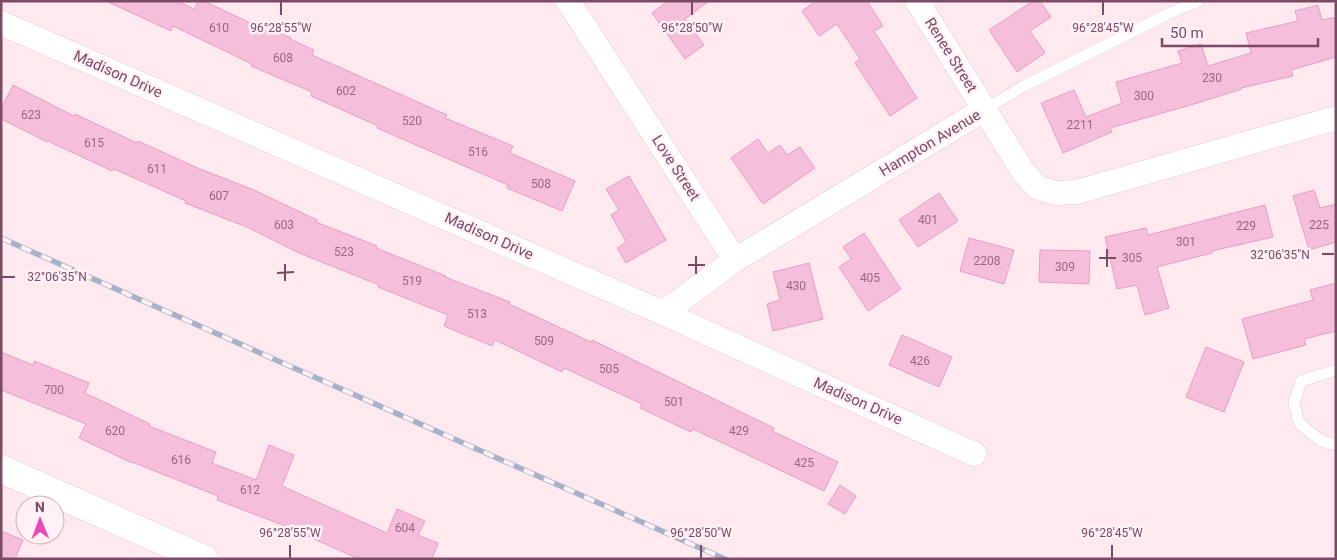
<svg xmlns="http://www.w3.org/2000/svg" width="1337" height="560" viewBox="0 0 1337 560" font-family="Roboto,sans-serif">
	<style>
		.building { fill: #f5beda; stroke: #e99dc5 }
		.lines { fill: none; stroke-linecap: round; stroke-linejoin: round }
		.service-casing { stroke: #e9c8d6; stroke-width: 12 }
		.minor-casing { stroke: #e9c8d6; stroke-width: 25 }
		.tertiary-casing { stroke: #e9c8d6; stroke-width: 29 }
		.service { stroke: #fff; stroke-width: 11 }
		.minor { stroke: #fff; stroke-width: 24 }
		.tertiary { stroke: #fff; stroke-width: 28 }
		.rail-casing { stroke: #a5b2ca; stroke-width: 5.5 }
		.rail { stroke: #fff1f5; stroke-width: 4; stroke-dasharray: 11; stroke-linecap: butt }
		.ticks { fill: none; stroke: #7b4a65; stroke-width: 2 }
		.labels { text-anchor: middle; stroke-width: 5; stroke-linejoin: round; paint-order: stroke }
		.number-label { font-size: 12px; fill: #9a6782 }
		.street-label { font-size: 15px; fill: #7b4a65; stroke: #fff1f5 }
		.ticks-label { font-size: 12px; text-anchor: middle; fill: #7b4a65; stroke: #fff1f5; stroke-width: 5; stroke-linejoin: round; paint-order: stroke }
	</style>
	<rect width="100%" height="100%" fill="#fee9ef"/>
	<g class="building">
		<path d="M106 1H178L194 9 198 1H204L267 31 268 28 291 38 290 39 314 50 312 55 447 115 445 118 513 146 510 153 575 181 562 211 507 188 508 185 377 128 378 126 311 96 312 92 251 66 252 64 173 26 171 31Z"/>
		<path d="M668 1H709L685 19 704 45 685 59 652 13Z"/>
		<path d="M816 1H867L883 26 874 31 917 98 890 116 855 63 860 59 837 24 819 36 802 11Z"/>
		<path d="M1033 1H1040L1051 17 1030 31 1045 53 1017 72 989 30Z"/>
		<path d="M1318 5 1322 20 1336 17V57L1291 70 1293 76 1241 88 1242 89 1194 104 1110 128 1112 132 1063 153 1041 103 1074 90 1086 117 1122 103 1116 82 1182 63 1178 51 1201 44 1208 66 1251 53 1246 33 1298 21 1295 11Z"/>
		<path d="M13 85 74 116 75 114 137 143 138 141 200 169 254 190 317 220 316 222 377 246 376 248 446 276 445 277 510 302 509 304 591 342 592 340 708 396 774 428 772 431 838 462 824 491 693 429 691 432 640 408 642 404 564 368 562 372 495 340 492 346 444 326 448 315 378 287 379 285 299 253 249 228 185 203 186 201 114 169 112 171 48 141 47 142 1 119V109Z"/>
		<path d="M758 139 768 153 780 145 787 155 800 147 815 168 763 204 731 158Z"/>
		<path d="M629 176 666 240 626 263 617 248 626 242 611 215 619 210 606 189Z"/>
		<path d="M1314 190 1320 208 1336 204V242L1309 250 1293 196Z"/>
		<path d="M939 193 958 221 918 247 899 220Z"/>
		<path d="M1265 205 1273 237 1212 251V253L1157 267 1169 308 1145 315 1137 285 1117 289 1105 237 1146 228 1148 235Z"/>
		<path d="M864 233 901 289 868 311 839 267 851 259 843 247Z"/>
		<path d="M969 238 1014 250 1004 284 960 271Z"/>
		<path d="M1040 250 1090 251 1089 284 1039 282Z"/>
		<path d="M809 263 823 319 773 331 767 304 780 300 773 272Z"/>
		<path d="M1336 283V331L1304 339 1306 345 1253 359 1242 319 1313 300 1310 290Z"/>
		<path d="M902 335 952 357 939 387 889 365Z"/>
		<path d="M1206 347 1244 362 1224 412 1186 397Z"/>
		<path d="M1 352 33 365 34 361 89 383 85 393 150 424 149 426 216 452 212 463 256 480 269 445 294 455 282 486 387 533 397 509 425 521 418 535 438 543 432 559H359L280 524 217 500 218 496 132 462V463L79 438 86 424 1 390Z"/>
		<path d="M840 485 856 496 845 514 828 504Z"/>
		<path d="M1 531 23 540 15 559H1Z"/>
	</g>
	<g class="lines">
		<g class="service-casing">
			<g id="service">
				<path d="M985 109 1024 86 1168 14 1198 1"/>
				<path d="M1336 370 1301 381 1294 403 1299 423 1321 441 1336 445"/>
			</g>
		</g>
		<g class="minor-casing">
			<g id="minor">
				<path d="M568 1 735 260"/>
				<path d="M917 1 1024 173 1038 188 1056 193 1077 192 1336 118"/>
				<path d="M1 23 663 313 974 454"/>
				<path d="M663 313 735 260 985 109"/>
			</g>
		</g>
		<g class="tertiary-casing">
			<path id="tertiary" d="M1 469 204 559"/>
		</g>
		<use href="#service" class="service"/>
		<use href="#minor" class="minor"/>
		<use href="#tertiary" class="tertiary"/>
		<g class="rail-casing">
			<path id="rail" d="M1 238 725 559"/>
		</g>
		<use href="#rail" class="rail"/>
	</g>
	<path class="ticks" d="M281 2V15M692 2V15M1103 2V15M1107 249V267M1322 254H1334M696 256V274M1099 258H1116M285 264V281M688 265H705M277 273 294 272M2 277H15M290 545V558M701 545V558M1112 545V558"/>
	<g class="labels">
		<g class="number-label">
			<text x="219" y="32">610</text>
			<text x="283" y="62">608</text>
			<text x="1212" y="82">230</text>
			<text x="346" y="95">602</text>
			<text x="1144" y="100">300</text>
			<text x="31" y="119">623</text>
			<text x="412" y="125">520</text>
			<text x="1080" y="129">2211</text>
			<text x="94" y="147">615</text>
			<text x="478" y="156">516</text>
			<text x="157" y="173">611</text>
			<text x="541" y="188">508</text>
			<text x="219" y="200">607</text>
			<text x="928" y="224">401</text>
			<text x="284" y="229">603</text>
			<text x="1319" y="229">225</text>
			<text x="1246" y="230">229</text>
			<text x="1186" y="246">301</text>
			<text x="344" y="256">523</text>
			<text x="1132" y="262">305</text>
			<text x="987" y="265">2208</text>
			<text x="1065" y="271">309</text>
			<text x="870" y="282">405</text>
			<text x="412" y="285">519</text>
			<text x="796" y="290">430</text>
			<text x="477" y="318">513</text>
			<text x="544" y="345">509</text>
			<text x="920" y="365">426</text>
			<text x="609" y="373">505</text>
			<text x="54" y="394">700</text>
			<text x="674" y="406">501</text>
			<text x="115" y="435">620</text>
			<text x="739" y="435">429</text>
			<text x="181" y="464">616</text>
			<text x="804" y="467">425</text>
			<text x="250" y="494">612</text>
			<text x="405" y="532">604</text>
		</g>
		<g class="street-label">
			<text transform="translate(951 55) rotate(58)" y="5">Renee Street</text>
			<text transform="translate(118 74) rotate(24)" y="5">Madison Drive</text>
			<text transform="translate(930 143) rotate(-31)" y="5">Hampton Avenue</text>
			<text transform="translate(676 168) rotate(57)" y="5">Love Street</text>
			<text transform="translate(489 236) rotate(24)" y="5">Madison Drive</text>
			<text transform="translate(858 401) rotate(24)" y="5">Madison Drive</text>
		</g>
	</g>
	<g class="ticks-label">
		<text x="281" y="32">96°28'55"W</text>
		<text x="692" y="32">96°28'50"W</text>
		<text x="1103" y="32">96°28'45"W</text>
		<text x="1280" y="259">32°06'35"N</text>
		<text x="57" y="281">32°06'35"N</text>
		<text x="290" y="537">96°28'55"W</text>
		<text x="701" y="537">96°28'50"W</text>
		<text x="1112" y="537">96°28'45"W</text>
	</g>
	<rect width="1337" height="560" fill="none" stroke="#7b4a65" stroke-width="5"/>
	<g transform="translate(40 520) rotate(359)"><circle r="24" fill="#fff1f5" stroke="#caaebb"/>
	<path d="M0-4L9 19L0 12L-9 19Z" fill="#ef47b9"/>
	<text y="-8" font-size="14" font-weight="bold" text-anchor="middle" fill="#7b4a65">N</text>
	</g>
	<path d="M1162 38v8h156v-8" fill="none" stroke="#7b4a65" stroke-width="2.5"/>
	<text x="1170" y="38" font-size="15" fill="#7b4a65" stroke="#fff1f5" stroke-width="4" paint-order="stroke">50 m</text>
</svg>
